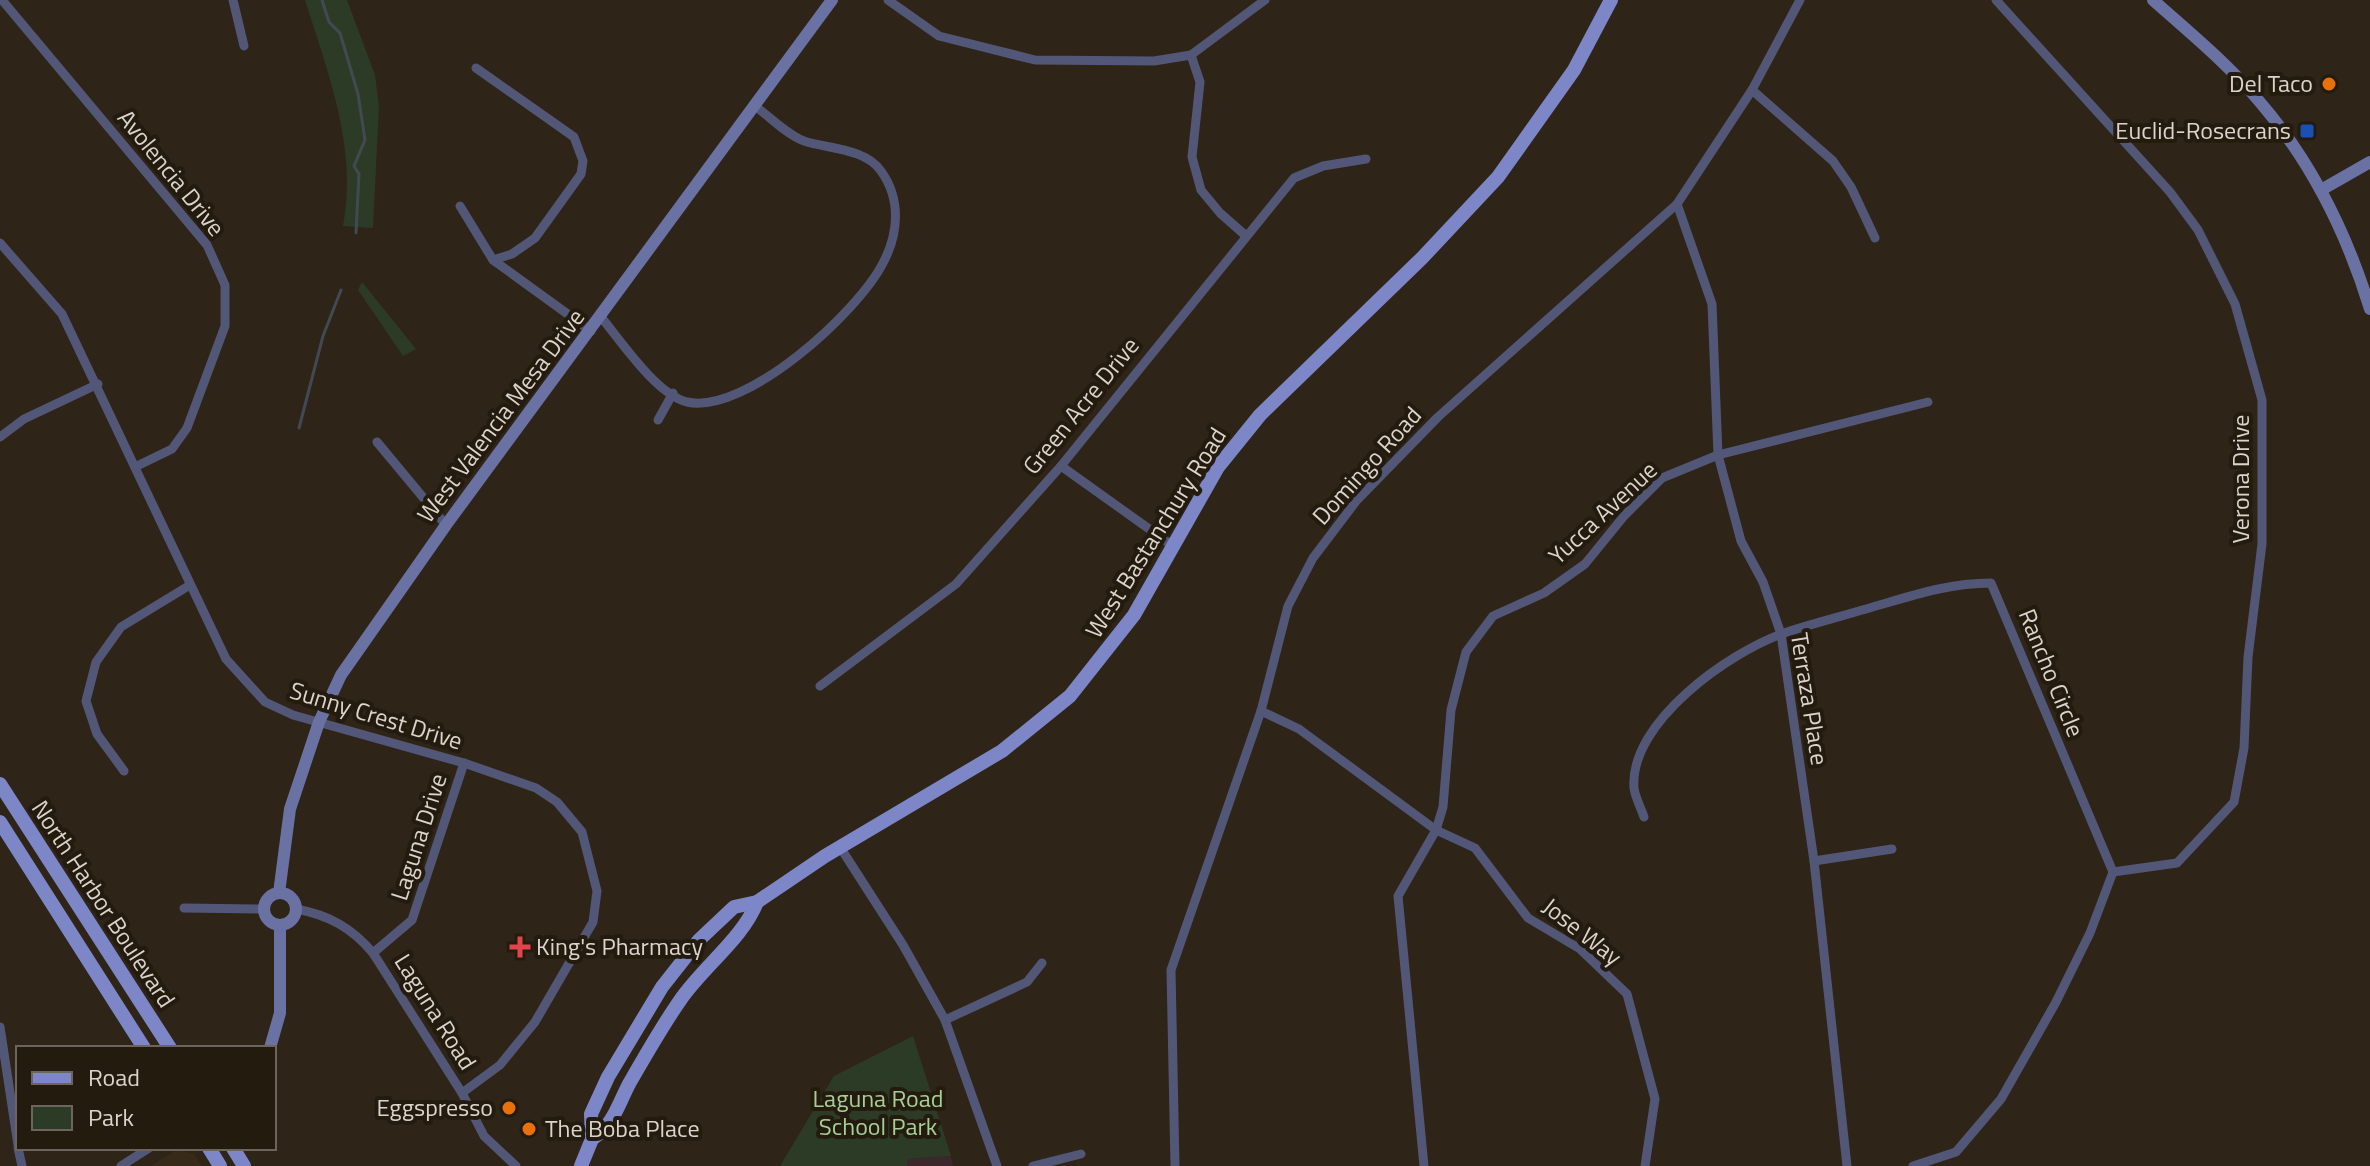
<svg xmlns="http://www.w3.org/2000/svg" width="2370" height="1166" viewBox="0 0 2370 1166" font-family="'Titillium Web',sans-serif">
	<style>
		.built { fill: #382a18 }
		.education { fill: #3b272c }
		.green { fill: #2c3b25 }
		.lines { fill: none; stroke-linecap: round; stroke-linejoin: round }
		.stream { stroke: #424953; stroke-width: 3 }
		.street { stroke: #525777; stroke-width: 9 }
		.secondary { stroke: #6a72a4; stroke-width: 12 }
		.primary { stroke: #7d86c7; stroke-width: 14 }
		.food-dot { fill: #e8710a; stroke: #241b0f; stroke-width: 3 }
		.transit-dot { fill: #1a4fb4; stroke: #241b0f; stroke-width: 3 }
		.health-dot { fill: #e0444e; stroke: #241b0f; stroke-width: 3 }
		.labels { text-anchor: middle; stroke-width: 8; stroke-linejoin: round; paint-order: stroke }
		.poi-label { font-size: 24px; fill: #dbd4cc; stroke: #241b0f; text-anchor: end }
		.street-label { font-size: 24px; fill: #dbd4cc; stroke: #241b0f }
		.park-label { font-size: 24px; fill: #a7ce97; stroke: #241b0f }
	</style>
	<rect width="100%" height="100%" fill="#2e2418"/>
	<path class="built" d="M176 1150 194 1154 202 1166H151Z"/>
	<path class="education" d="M951 1156 953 1166H907V1159Z"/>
	<g class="green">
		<path d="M305 0H347L375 75 379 106 373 228 343 226C358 149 328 73 305 0Z"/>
		<path d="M362 282 416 349 403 356 358 290Z"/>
		<path d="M913 1036 951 1156 907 1159V1166H780L834 1076Z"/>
	</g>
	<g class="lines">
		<g class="stream">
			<path d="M322 0 329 22 340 33 358 94 365 140 354 166 359 174 356 233"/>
			<path d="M299 428 323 336 341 290"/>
		</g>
		<g class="street">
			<path d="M2 0 207 245 225 285V326L187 428 172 449 137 466"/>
			<path d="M233 0 244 46"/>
			<path d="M888 0 939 36 1035 60 1154 61 1191 55 1265 0"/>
			<path d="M1996 0 2170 192 2198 230 2235 304 2262 400V544L2248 657 2244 748 2234 802 2177 863 2113 872"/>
			<path d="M1191 55 1200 82 1192 157 1201 190 1220 213 1245 235"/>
			<path d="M476 68 574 137 583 161 581 174 535 238 512 254 493 260"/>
			<path d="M1752 90 1833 161 1851 187 1875 238"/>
			<path d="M1677 204 1712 304 1718 455 1741 541 1763 582 1781 634 1814 861 1847 1166"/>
			<path d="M460 206 493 260 591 331"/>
			<path d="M0 243 62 314 226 659 265 702 293 715 464 763 536 788 557 802 582 832 597 891 593 922 535 1022 500 1065 462 1093"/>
			<path d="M601 317C621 341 656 394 687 402 746 415 858 312 883 263 899 233 901 199 881 171 865 148 828 149 804 141 787 135 769 116 755 106"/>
			<path d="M658 420 673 393"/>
			<path d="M0 437 24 419 98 384"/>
			<path d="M377 442 446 525"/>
			<path d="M1061 466 1173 546"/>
			<path d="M820 686 956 584 1061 466 1294 178 1323 166 1366 159"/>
			<path d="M1261 711 1299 729 1436 830 1475 848 1528 918 1580 949 1627 994 1655 1099 1645 1166"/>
			<path d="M124 771 97 734 86 701 96 662 121 627 190 585"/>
			<path d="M1644 817C1641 808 1635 797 1634 788 1629 722 1730 652 1784 633 1811 624 1839 617 1866 609 1908 597 1947 583 1991 583L2113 872 2090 933 2056 1002 2001 1099 1956 1152 1913 1166"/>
			<path d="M840 847 903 945 945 1020 997 1166"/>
			<path d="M1814 861 1892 849"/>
			<path d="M184 908 263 909"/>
			<path d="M296 909C329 915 352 928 373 953L462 1093 484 1136 516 1166"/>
			<path d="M373 953 412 920 464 763"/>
			<path d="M945 1020 1027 982 1042 963"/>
			<path d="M0 1027 18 1145"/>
			<path d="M18 1148 22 1166"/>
			<path d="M121 1166 149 1148"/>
			<path d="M1033 1166 1081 1154"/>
			<path d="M1175 1166 1171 970 1261 711 1288 606 1313 558 1357 500 1438 417 1677 204 1752 90 1800 0"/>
			<path d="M1424 1166 1398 896 1436 830 1443 807 1451 710 1466 652 1493 616 1544 593 1585 564 1624 516 1662 478 1718 455 1928 402"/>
		</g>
		<g class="secondary">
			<path d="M2153 0C2189 32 2228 64 2259 101 2311 161 2347 234 2370 309"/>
			<path d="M2321 190 2370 162"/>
			<circle cx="280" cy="909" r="16"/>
			<path d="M279 893 290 809 319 722 341 675 446 525 832 0"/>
			<path d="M270 1048 280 1013V925"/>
		</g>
		<g class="primary">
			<path d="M0 784 170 1048"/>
			<path d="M0 822 144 1048"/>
			<path d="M592 1139C614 1124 617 1107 629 1084 645 1056 662 1026 681 999 704 966 743 938 757 902"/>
			<path d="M209 1148 220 1166"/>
			<path d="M233 1148 244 1166"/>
			<path d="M581 1166 592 1139 591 1114 608 1077 662 987 699 940 734 907 757 902 825 856 1002 751 1070 696 1134 615 1218 467 1260 415 1422 258 1498 177 1574 70 1611 0"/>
		</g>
	</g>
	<g class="food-dot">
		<circle cx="2329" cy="84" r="8"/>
		<circle cx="509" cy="1108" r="8"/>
		<circle cx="529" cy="1129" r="8"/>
	</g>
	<rect class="transit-dot" x="2299" y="123" width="16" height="16" rx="4"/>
	<path class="health-dot" d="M516 935h8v8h8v8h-8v8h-8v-8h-8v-8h8z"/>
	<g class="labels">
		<g class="poi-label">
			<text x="2313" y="92">Del Taco</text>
			<text x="2291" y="139">Euclid-Rosecrans</text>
			<text x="536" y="955" text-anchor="start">King's Pharmacy</text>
			<text x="493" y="1116">Eggspresso</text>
			<text x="545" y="1137" text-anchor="start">The Boba Place</text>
		</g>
		<g class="street-label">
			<text transform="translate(171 173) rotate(51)" y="8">Avolencia Drive</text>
			<text transform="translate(1081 406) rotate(-51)" y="8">Green Acre Drive</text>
			<text transform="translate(501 416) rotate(-53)" y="8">West Valencia Mesa Drive</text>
			<text transform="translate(1367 466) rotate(-48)" y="8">Domingo Road</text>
			<text transform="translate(2241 479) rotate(-90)" y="8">Verona Drive</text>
			<text transform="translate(1603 513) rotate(-43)" y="8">Yucca Avenue</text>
			<text transform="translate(1156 533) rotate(-58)" y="8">West Bastanchury Road</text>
			<text transform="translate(2051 673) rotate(68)" y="8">Rancho Circle</text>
			<text transform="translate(1809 699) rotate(81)" y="8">Terraza Place</text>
			<text transform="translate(376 716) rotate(17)" y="8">Sunny Crest Drive</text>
			<text transform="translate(419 837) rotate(-72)" y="8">Laguna Drive</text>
			<text transform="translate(103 904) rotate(57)" y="8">North Harbor Boulevard</text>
			<text transform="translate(1582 932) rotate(38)" y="8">Jose Way</text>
			<text transform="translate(435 1012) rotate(58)" y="8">Laguna Road</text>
		</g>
		<g class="park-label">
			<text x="878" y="1107">Laguna Road<tspan x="878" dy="28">School Park</tspan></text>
		</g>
	</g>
	<rect x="16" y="1046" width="260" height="104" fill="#241b0f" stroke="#6d655b" stroke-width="2"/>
	<rect x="32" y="1072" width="40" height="12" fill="#7d86c7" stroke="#6d655b" stroke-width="2"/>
	<text x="88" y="1086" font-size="24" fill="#dbd4cc">Road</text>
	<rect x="32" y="1106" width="40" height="24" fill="#2c3b25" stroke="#6d655b" stroke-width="2"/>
	<text x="88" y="1126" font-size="24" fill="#dbd4cc">Park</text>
</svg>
